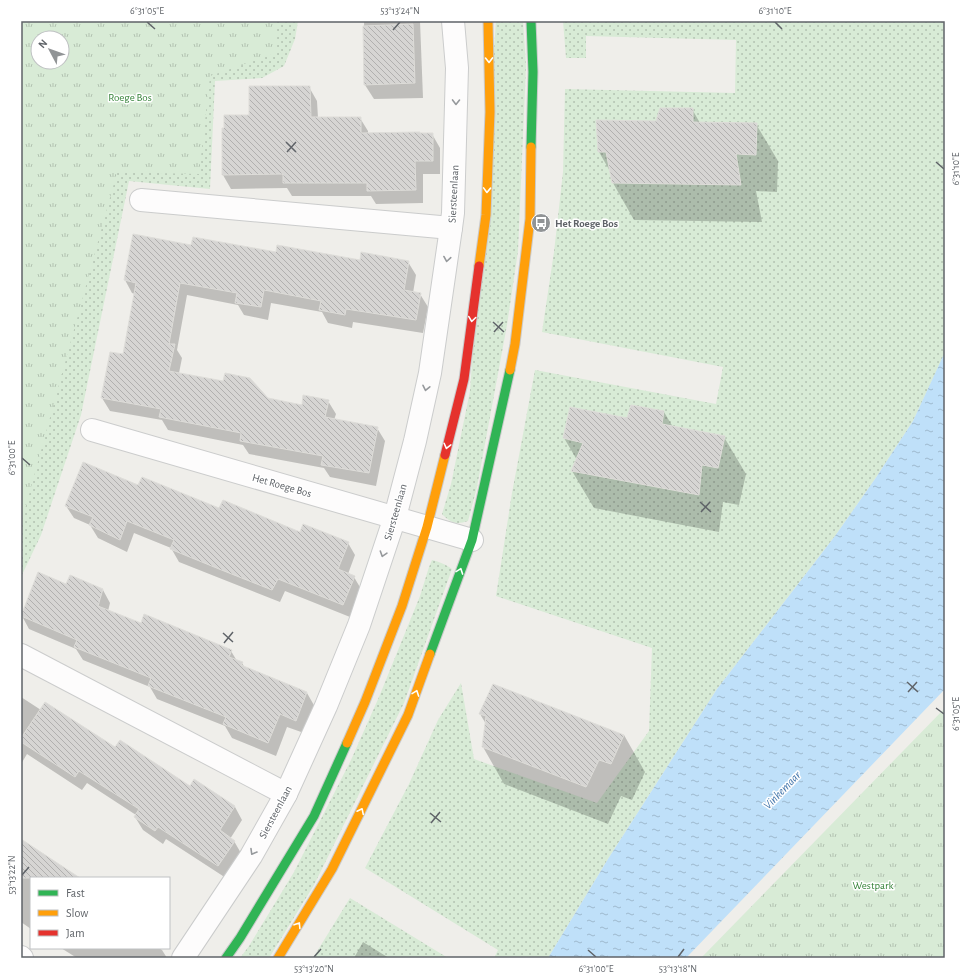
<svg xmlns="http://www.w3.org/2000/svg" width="966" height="979" viewBox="0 0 966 979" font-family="'Alegreya Sans',sans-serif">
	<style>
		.grass { fill: url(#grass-dots) }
		.park { fill: url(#park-tufts); fill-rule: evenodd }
		.water { fill: url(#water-ripples) }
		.shadow { fill: #0003 }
		.building { fill: url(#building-back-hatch); stroke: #deddd9 }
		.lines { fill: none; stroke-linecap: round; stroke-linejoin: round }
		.street-casing { stroke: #cbcccc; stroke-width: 24 }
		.fast-casing { stroke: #cacacb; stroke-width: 11 }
		.slow-casing { stroke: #cacacb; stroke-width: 11 }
		.jam-casing { stroke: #cacacb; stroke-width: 11 }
		.street { stroke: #fdfcfc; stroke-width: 22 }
		.fast { stroke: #30b455; stroke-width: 9 }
		.slow { stroke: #ff9f0a; stroke-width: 9 }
		.jam { stroke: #e5322d; stroke-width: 9 }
		.oneway { stroke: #fff }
		.oneway2 { stroke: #96999c }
		.ticks { fill: none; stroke: #5f6368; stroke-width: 1.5 }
		.labels { text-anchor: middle; stroke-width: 3; stroke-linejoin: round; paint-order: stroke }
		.park-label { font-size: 11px; fill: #348238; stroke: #fff }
		.street-label { font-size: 11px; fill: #5f6368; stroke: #fff }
		.poi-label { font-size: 11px; font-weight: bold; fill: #5f6368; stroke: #fff; text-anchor: start }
		.water-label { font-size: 12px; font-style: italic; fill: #4174aa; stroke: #fff }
		.neatline { fill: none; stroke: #5f6368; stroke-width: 1.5 }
		.ticks-label { font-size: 10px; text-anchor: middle; fill: #5f6368 }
	</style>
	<defs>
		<pattern id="grass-dots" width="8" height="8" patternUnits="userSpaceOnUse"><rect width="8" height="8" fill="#d8ebd6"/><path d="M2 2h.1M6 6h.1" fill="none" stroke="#b2c2b1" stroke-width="1.8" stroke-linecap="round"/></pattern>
		<pattern id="park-tufts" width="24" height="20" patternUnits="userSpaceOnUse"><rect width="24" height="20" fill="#d8ebd6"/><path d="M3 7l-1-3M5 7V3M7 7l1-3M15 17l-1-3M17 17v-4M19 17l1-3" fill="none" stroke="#b2c2b1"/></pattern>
		<pattern id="water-ripples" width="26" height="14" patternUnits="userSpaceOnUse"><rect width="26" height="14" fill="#bfe0f9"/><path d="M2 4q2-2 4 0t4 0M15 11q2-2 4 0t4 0" fill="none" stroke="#9eb9cd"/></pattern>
		<pattern id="building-back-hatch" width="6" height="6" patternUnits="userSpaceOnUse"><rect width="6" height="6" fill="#d6d5d3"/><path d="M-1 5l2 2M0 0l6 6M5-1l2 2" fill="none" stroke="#b1b0af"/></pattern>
	</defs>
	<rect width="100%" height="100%" fill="#efeeea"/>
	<g class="grass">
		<path d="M213 21H298L295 39 284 66 262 78 215 81 210 189 129 181 81 415 41 535 21 577V453L105 82Z"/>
		<path d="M496 21H523L526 66 518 251 507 325 477 487 468 521C456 525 451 523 442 514L451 484 470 391Z"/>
		<path d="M563 21H945V352L944 355 913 421 875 479 835 536 717 689 608 859 548 958H494L498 950 365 868 409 784 438 720 461 683 474 759 597 803 649 731 652 648 496 596 512 493 535 370 716 404 723 367 542 332 554 252 563 172 565 89 735 93 736 40 586 36V58H566Z"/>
		<path d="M432 560C440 562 445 564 452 569L404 703 314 885 269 958H240L249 946 294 872 351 760 379 697 420 596 429 567Z"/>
		<path d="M350 898 448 958H313Z"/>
	</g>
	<g class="park">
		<path d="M21 21H277L276 53 210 76 199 174 117 172 21 524ZM38 38H62V62H38Z"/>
		<path d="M945 708V958H701Z"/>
	</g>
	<path class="water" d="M945 352V689L686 958H548L608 859 717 689 835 536 875 479 913 421Z"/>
	<g class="shadow">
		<path d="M364 21H420L423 98 374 99 365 85Z"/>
		<path d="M309 87 317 101 318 118H360L368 131V134H432L440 148V174H423V203L376 204 371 196H292L287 188 231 189 223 175V129Z"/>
		<path d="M692 109 700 123 756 124 778 161 777 192 756 191 762 222 634 220 613 183 611 173 599 152 597 121 656 122Z"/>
		<path d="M133 235 192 246 360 261 408 262 416 275 413 293 420 294 428 307 423 333 353 322 352 328 328 323 322 312 271 303 268 320 244 315 238 305 187 295 177 350 182 358 179 373 267 399 302 406 328 401 336 414 334 420 377 428 385 441 376 486 330 477 324 468 249 454 243 445 168 430 162 420 110 411 102 398 123 355 135 294 132 293 125 280Z"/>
		<path d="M664 412 673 427 724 437 746 474 739 505 723 502 719 532 594 508 572 471 577 460 564 438 628 419Z"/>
		<path d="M139 486 301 533 348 543 355 555 348 574 354 577 361 589 350 617 285 591 280 602 179 562 171 548 134 533 127 552 98 538 90 525 74 518 66 506Z"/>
		<path d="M67 585 103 590 110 603 108 611 141 624 231 651 237 661 242 663 245 668 307 693 315 707 304 733 287 727 276 756 232 738 225 726 157 699 150 687 83 660 76 649 29 629 22 616Z"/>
		<path d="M21 697 41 710 190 787 194 781 235 807 242 820 230 839 234 841 242 855 226 878 166 839 163 844 143 830 135 817 136 815 87 783 82 790 27 754 21 764Z"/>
		<path d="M480 714 624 735 645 772 632 800 621 796 608 824 504 784 483 747 486 724Z"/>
		<path d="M21 841 79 878H31V929L21 922Z"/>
		<path d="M363 942 389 958H354Z"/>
		<path d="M61 948H159L162 950 167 958H77Z"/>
	</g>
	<g class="building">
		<path d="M413 24 415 83 364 85 363 26Z"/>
		<path d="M249 86H310L311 117H361V133L420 132V133H433V161H415L416 190 367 191V183H283V174L222 175V128H224V115H249Z"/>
		<path d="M660 108H693V122L757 123 756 155 736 154 741 185 612 183 606 152H598L596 120 656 121Z"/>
		<path d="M133 234 191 245 193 237 276 252 277 245 360 260 361 252 409 261 404 290 421 293 416 320 346 309 345 315 319 310 321 301 264 290 261 307 235 303 237 293 180 283 169 344H175L169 371 223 381 225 373 250 378 268 398 302 405 303 395 329 400 325 417 378 427 369 473 321 465 323 456 240 441 241 433 159 417 161 409 101 398 110 352 123 354 136 283 124 280Z"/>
		<path d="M631 405 664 411 662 424 725 436 718 468 702 465 699 495 571 471 583 443 563 438 570 407 627 418Z"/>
		<path d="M83 462 138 485 142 477 219 508 223 500 300 532 303 524 349 542 338 569 355 576 343 605 278 579 272 590 219 569 170 549 174 540 127 521 120 540 89 525 93 517 65 506Z"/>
		<path d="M38 572 66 584 70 575 103 589 98 606 141 623 144 614 232 650 229 657 243 662 241 665 307 692 296 721 280 714 268 743 223 724 226 717 148 686 151 678 74 647 77 640 21 616Z"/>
		<path d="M493 684 624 735 611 764 599 760 586 787 482 747 486 716 479 714Z"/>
		<path d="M45 702 115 747 120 740 190 786 194 779 235 806 220 830 235 841 218 866 158 827 155 831 134 817 139 809 79 771 75 777 21 742V738Z"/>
		<path d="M21 839 80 878H21Z"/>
	</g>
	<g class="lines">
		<g class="street-casing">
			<g id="street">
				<path d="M141 200 451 228"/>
				<path d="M92 430 472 540"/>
				<path d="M21 655 286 794"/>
				<path d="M21 957 22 958"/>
				<path d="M183 958 251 856 286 794 326 706 359 625 395 517 415 441 430 373 451 228 453 213 457 68 453 21"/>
			</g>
		</g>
		<g class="fast-casing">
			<g id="fast">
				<path d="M531 21 533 72 531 147"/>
				<path d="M430 654 472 540 510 370"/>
				<path d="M226 958 240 938 314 816 347 743"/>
			</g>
		</g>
		<g class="slow-casing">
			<g id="slow">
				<path d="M479 266 486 215 490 112 488 21"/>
				<path d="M510 370 515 344 530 219 531 147"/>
				<path d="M347 743 365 702 402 606 427 527 445 455"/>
				<path d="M278 958 332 869 408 715 430 654"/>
			</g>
		</g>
		<g class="jam-casing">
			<path id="jam" d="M445 455 464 379 479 266"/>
		</g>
		<use href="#street" class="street"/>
		<use href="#fast" class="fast"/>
		<use href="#slow" class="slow"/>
		<use href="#jam" class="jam"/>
	</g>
	<defs><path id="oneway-chevron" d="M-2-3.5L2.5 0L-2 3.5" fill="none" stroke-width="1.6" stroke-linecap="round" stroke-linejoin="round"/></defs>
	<g class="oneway">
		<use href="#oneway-chevron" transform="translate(489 60) rotate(89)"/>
		<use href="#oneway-chevron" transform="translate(487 190) rotate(92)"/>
		<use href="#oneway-chevron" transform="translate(472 319) rotate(98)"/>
		<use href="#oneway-chevron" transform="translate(447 446) rotate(104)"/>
		<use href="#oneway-chevron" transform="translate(460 571) rotate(-70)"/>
		<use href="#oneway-chevron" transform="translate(416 693) rotate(-70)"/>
		<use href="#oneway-chevron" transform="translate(361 811) rotate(-64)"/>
		<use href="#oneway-chevron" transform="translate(298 925) rotate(-58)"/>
	</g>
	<g class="oneway2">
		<use href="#oneway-chevron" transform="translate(456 102) rotate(91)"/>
		<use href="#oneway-chevron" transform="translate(447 259) rotate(99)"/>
		<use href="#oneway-chevron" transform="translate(426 388) rotate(102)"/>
		<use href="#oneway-chevron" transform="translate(383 554) rotate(108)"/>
		<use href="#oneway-chevron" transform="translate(253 852) rotate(120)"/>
	</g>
	<path class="ticks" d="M147 22 155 29M775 22 782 29M393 30 400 22M286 142 296 152M287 152 296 142M936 162 944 169M493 322 504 332M494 332 503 322M22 458 30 465M700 502 711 512M701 512 710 502M223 633 233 642M224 643 233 632M907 682 918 692M908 692 917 682M936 708 944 714M430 813 441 822M431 823 440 812M22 875 29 867M588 950 596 957M314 957 321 949M678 957 684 949"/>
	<defs>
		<g id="bus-disc" transform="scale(1)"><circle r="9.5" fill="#919496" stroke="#fff"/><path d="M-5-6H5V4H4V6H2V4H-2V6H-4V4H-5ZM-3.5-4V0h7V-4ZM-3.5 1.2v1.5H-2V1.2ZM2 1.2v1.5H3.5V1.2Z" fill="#fff"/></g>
	</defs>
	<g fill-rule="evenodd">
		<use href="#bus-disc" x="541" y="223"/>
	</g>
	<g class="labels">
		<g class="park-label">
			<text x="130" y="101">Roege Bos</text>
			<text x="873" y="889">Westpark</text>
		</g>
		<g class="street-label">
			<text transform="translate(453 194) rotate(-87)" y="4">Siersteenlaan</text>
			<text transform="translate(282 485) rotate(16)" y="4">Het Roege Bos</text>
			<text transform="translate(395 512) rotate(-74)" y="4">Siersteenlaan</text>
			<text transform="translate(275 812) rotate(-62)" y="4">Siersteenlaan</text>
		</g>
		<g class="poi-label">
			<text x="555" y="227">Het Roege Bos</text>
		</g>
		<g class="water-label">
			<text transform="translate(782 790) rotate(-46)" y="4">Vinkemaar</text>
		</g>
	</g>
	<rect width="966" height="979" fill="none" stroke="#ffffff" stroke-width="44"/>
	<rect x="30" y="877" width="140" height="72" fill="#ffffff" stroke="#bfc1c3"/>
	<rect x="38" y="890" width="20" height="6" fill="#30b455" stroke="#bfc1c3"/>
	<text x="66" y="897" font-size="12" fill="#5f6368">Fast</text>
	<rect x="38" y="910" width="20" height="6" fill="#ff9f0a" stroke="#bfc1c3"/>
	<text x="66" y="917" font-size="12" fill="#5f6368">Slow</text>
	<rect x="38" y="930" width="20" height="6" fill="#e5322d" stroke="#bfc1c3"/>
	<text x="66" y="937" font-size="12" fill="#5f6368">Jam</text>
	<g transform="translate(50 50) rotate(311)"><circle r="19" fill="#ffffff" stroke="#bfc1c3"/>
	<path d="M0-3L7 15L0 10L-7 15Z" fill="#919496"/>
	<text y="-6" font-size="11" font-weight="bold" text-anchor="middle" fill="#5f6368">N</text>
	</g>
	<rect x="22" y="22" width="922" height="935" class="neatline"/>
	<g class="ticks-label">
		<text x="147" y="14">6°31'05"E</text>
		<text x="400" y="14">53°13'24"N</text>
		<text x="775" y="14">6°31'10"E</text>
		<text transform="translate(955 169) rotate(-90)" y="4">6°31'10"E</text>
		<text transform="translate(11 458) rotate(-90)" y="4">6°31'00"E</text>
		<text transform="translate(955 714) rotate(-90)" y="4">6°31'05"E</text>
		<text transform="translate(11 875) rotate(-90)" y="4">53°13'22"N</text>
		<text x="314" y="972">53°13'20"N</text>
		<text x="596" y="972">6°31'00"E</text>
		<text x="678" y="972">53°13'18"N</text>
	</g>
</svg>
